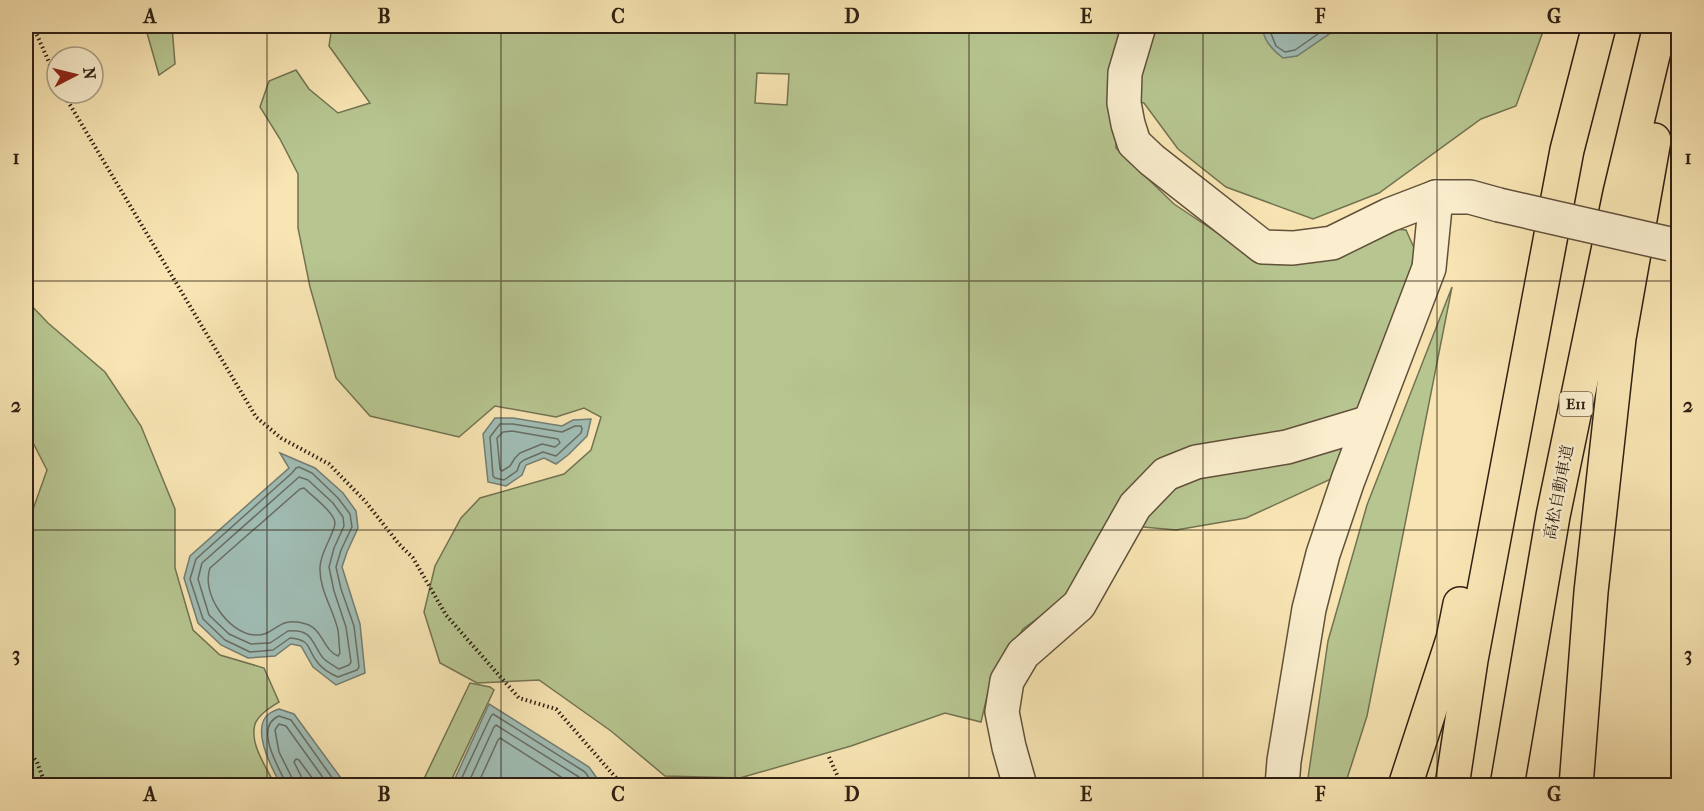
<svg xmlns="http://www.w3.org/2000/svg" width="1704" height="811" viewBox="0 0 1704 811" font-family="'IM FELL French Canon','Noto Serif JP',serif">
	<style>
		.green { fill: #b7c691; stroke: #737352; stroke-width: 1.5; fill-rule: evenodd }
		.water { fill: #a0bdb5; stroke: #737e74; stroke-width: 1.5 }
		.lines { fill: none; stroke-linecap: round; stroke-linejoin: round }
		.shore { stroke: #686e64; stroke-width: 1.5 }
		.minor-casing { stroke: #61513b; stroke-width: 36 }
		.highway-casing { stroke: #2f2013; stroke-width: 36 }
		.path { stroke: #2f2013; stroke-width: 4; stroke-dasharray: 1.5 3; stroke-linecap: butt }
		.minor { stroke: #faeece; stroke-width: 33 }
		.highway { stroke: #f8e5b3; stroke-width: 33 }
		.minor-bridge-casing { stroke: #61513b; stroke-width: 36; stroke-linecap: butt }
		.minor-bridge { stroke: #faeece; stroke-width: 33 }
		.grid { fill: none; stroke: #2f2013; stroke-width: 1.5; stroke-opacity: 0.55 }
		.labels { text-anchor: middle; stroke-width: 5; stroke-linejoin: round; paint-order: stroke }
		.shield { fill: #faeece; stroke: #6c5e4b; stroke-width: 1.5 }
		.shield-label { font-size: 15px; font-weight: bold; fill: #2f2013 }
		.street-label { font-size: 16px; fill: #2f2013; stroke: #faeece }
		.neatline { fill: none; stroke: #2f2013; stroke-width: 2 }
		.grid-label { font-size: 20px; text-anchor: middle; font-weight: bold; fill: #2f2013 }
	</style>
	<rect width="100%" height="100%" fill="#f8e5b3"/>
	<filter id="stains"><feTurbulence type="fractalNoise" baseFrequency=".00333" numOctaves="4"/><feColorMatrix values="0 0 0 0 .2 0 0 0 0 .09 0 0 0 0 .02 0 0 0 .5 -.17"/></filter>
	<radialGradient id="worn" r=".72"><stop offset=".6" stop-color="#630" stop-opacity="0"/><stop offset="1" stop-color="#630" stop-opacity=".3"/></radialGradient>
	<g class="green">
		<path d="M145 26H172L175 64 159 75Z"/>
		<path d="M332 26H1262V30L1332 32V26H1545L1516 106 1481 119 1379 193 1313 219 1226 187 1178 149 1144 103 1116 96V148L1174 204 1249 254 1380 228 1406 230 1415 250 1406 295 1331 479 1246 518 1176 530 1110 524 1071 594 1023 629 988 692 981 722 945 713 851 746 740 778 665 776 611 731 539 680 477 683 440 663 424 612 435 566 461 518 480 498 564 474 591 450 601 417 584 408 556 417 495 406 459 437 370 416 336 378 310 287 298 228V174L280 139 260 107 269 81 296 70 309 89 338 113 370 103 329 46ZM757 73 789 74 787 105 755 103Z"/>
		<path d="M1452 287 1367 716 1345 785H1307L1328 641 1367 505Z"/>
		<path d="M26 300 48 323 105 372 141 426 175 509V568L193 630 220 655 264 668 279 702C271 707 259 714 255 724 249 744 267 768 275 785H26V529L47 470 26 429Z"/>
		<path d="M470 683 490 687 494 690 449 785H421Z"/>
	</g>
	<g class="water">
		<path d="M1262 26H1332V32L1297 56 1283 58C1272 50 1263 40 1262 26Z"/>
		<path d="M495 418H513L562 426 573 420 591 419 587 436 568 455 556 464 544 458 526 465 522 475 506 486 488 482 483 434Z"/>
		<path d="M280 453 315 468 343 493 356 511 358 528 347 552 342 567 360 624 365 673 336 685 313 667 301 646 291 644 275 656 248 658 221 645 198 623 184 578 190 556 289 468Z"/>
		<path d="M489 704 589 767 602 785H452Z"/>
		<path d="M279 709 294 714 346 785H281C272 769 249 727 270 713 273 711 276 710 279 709Z"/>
	</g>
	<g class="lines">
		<g class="shore">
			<path d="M1268 26 1276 46 1285 52 1295 50 1325 29 1326 26"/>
			<path d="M500 424H513L562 432 575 426H581L582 429 581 433 556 456 543 452 524 460 520 463 517 471 504 480 495 478 493 476 490 437Z"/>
			<path d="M512 431 558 439 560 443 555 447 542 444 520 453 515 458 510 466 502 471 500 469 497 438 503 432Z"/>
			<path d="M299 467 312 473 338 498 350 514 352 527 341 550 336 567 341 589 354 626 359 667 357 670 338 677C331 674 322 668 318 663 306 649 313 640 290 638L273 650 250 652 225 640 203 619 190 579 196 559 292 473 296 468Z"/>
			<path d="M299 477 308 480 333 503 343 517 344 526 334 548 329 567 334 591 346 627 351 662 349 665 339 669C334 666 327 662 323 658 311 642 313 629 288 631L270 643 251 644 229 634 209 615 198 579 202 563Z"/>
			<path d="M304 488C311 495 335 513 335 523 335 532 320 553 320 567 319 589 333 609 338 630 339 638 339 646 340 653L338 656C323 650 323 629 306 624 276 615 276 637 254 635 227 632 201 593 210 568L300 489Z"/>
			<path d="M285 786V781C277 765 254 726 279 716L291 720 338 786"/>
			<path d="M293 786 292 778 279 752 275 730 279 724 286 726 329 786"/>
			<path d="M302 786 301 776 294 762 296 759 299 760 318 786"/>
			<path d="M458 786 491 716 493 714 585 772 595 786"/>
			<path d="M467 786 494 727 496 725 579 777 586 786"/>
			<path d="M477 786 498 740 500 738 575 786"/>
		</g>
		<g class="minor-casing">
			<g id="minor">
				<path d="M1139 26 1125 73 1124 103 1128 124 1134 143 1152 160 1263 247 1293 248 1332 243 1389 215 1436 197H1470L1499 205"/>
				<path d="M1020 786 1009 747 1002 712 1007 681 1023 654 1079 605 1135 506 1166 474 1196 462 1287 447 1370 422"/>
				<path d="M1282 786 1284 761 1309 609 1323 554 1348 480 1429 268 1436 197"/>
			</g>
		</g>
		<g class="highway-casing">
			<g id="highway">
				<path d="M1405 786 1453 639 1460 604"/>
				<path d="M1452 786 1471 660 1567 150 1599 26"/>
				<path d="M1507 786 1553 516 1620 193 1660 26"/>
				<path d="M1576 786 1591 592 1619 338 1654 140"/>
			</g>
		</g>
		<g class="path">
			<path d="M34 26 36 33 57 80"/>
			<path d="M63 93 256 417 281 438 329 464 365 501 399 544 413 558 446 615 519 698 556 709 617 779 620 786"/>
			<path d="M26 748 37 762 46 786"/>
			<path d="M829 757 842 786"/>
		</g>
		<use href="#minor" class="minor"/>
		<use href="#highway" class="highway"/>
		<g class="minor-bridge-casing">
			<path id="minor-bridge" d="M1499 205 1670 244"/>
		</g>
		<use href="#minor-bridge" class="minor-bridge"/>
	</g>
	<path class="grid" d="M267 26V786M501 26V786M735 26V786M969 26V786M1203 26V786M1437 26V786M26 281H1678M26 530H1678"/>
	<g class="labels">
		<rect class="shield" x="1559.5" y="392" width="33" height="24" rx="4.5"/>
		<g class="shield-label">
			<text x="1576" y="409">E11</text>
		</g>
		<g class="street-label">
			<text transform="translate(1558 492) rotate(-79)" y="6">高松自動車道</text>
		</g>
	</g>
	<rect width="1704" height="811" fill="none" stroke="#f8e5b3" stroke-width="66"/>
	<g transform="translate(75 75) rotate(83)"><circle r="28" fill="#faeece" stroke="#a99c83" stroke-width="1.5"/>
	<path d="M0-4.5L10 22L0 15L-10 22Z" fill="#8f2418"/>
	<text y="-9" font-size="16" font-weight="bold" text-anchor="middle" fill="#2f2013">N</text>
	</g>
	<rect x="33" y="33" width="1638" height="745" class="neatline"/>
	<g class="grid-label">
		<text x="150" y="23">A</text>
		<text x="384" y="23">B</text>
		<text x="618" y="23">C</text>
		<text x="852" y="23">D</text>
		<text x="1086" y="23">E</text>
		<text x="1320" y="23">F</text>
		<text x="1554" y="23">G</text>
		<text x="16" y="164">1</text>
		<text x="1688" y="164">1</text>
		<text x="16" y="412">2</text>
		<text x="1688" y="412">2</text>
		<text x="16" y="661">3</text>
		<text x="1688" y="661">3</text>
		<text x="150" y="801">A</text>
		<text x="384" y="801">B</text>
		<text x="618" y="801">C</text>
		<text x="852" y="801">D</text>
		<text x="1086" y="801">E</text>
		<text x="1320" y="801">F</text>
		<text x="1554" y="801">G</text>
	</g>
	<rect width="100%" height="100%" filter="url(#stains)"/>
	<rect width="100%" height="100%" fill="url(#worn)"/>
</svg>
